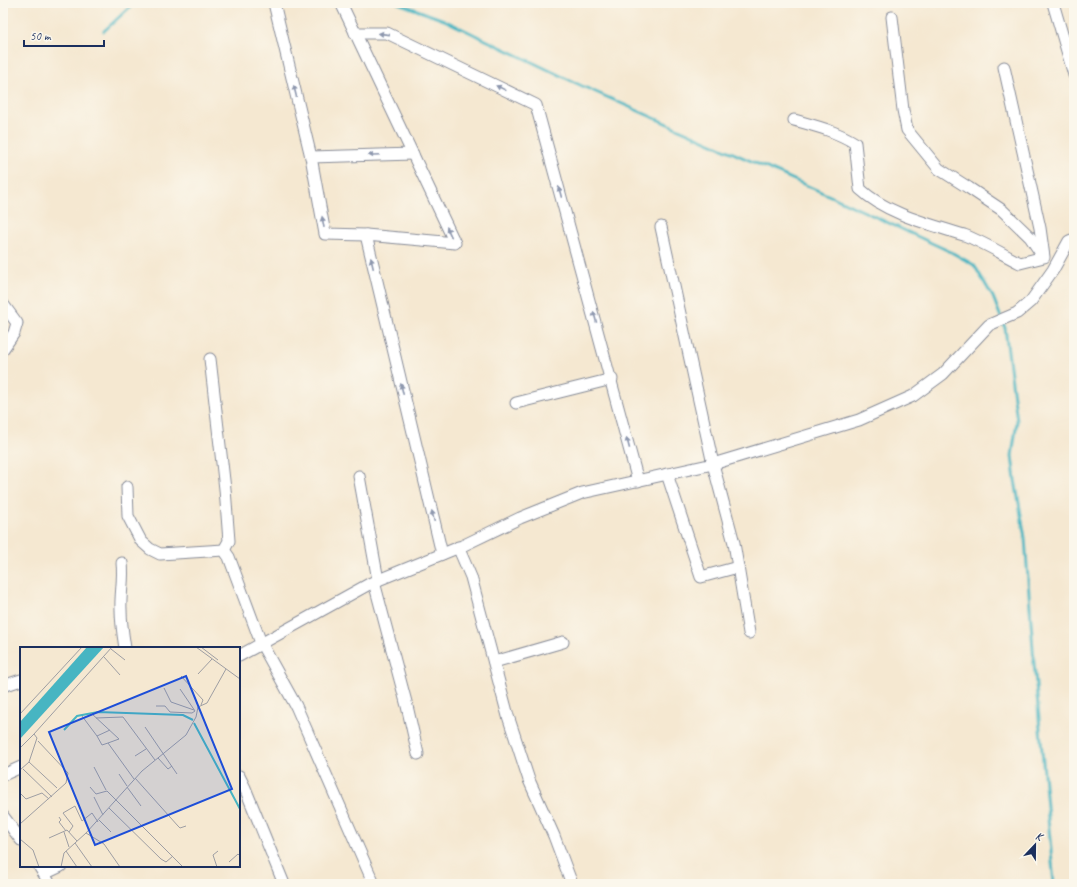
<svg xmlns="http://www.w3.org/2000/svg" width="1077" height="887" viewBox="0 0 1077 887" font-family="Caveat,sans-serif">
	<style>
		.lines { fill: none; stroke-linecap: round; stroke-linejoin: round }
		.stream { stroke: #47b5c2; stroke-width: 3 }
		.minor-casing { stroke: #888c98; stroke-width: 13 }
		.minor { stroke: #fff; stroke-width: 11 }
		.oneway { fill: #8d97ae }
		.inset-river { fill: none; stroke: #47b5c2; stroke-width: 2 }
		.inset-road { fill: none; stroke: #9e9ea3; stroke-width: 1 }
		.view { fill: #1d4ed8; fill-opacity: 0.15; stroke: #1d4ed8; stroke-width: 2 }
		.inset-edge { fill: none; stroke: #1b2f5e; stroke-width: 2 }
	</style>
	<rect width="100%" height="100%" fill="#fbf7ec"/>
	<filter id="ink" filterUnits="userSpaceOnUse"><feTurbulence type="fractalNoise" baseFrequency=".025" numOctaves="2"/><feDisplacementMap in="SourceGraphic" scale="8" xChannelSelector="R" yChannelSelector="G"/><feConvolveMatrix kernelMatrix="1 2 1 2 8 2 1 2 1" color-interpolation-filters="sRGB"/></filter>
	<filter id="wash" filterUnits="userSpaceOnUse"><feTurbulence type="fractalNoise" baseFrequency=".012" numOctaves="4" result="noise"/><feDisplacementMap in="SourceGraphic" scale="16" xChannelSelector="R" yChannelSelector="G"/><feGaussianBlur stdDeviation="0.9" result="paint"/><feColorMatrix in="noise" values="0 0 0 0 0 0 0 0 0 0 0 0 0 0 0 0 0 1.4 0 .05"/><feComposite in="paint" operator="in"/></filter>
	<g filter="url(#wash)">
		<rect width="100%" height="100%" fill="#f5e8d1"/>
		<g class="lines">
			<g class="stream">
				<path d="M398 3 444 20 582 86 837 199 951 252 974 265 993 297 1005 328 1017 421 1012 456 1015 480 1025 538 1034 663 1054 884"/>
				<path d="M104 31 131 6 135 3"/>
			</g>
		</g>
	</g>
	<g filter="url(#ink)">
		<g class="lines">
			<g class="minor-casing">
				<g id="minor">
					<path d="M274 3 311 157 413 154"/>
					<path d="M341 3 455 243 366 235 442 554"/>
					<path d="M1053 3 1074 75"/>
					<path d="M892 17 903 110 907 130 939 169 969 188 1002 210 1030 237 1042 255"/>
					<path d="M355 33H387L536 105 638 481"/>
					<path d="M794 120C815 126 836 131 855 143L860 189C887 214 929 224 964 235 983 242 1002 254 1020 263L1044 257 1040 228 1004 67"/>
					<path d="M311 157 325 234 366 235"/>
					<path d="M661 227 713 464 734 543 749 633"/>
					<path d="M3 304 17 323 14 333 3 349"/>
					<path d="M210 359 225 489 229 541 224 550"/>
					<path d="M516 403 612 379"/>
					<path d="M667 474 701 577 738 567"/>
					<path d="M359 476 378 580"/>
					<path d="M127 487 128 516 141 541 150 549 160 554 224 550 229 557 261 643 296 706 374 884"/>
					<path d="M458 547 471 577 508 716 529 780 554 836 572 884"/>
					<path d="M122 563C124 579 120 594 121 610 121 623 123 635 125 648"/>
					<path d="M374 582 407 706 418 754"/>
					<path d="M239 656 371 583 462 546 520 518 582 493 713 464 859 420 913 396 943 374 989 325 1017 313 1031 301 1053 270 1069 241 1074 239"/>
					<path d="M494 662 563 642"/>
					<path d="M3 686 21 680"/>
					<path d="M3 775 21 767"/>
					<path d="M239 776 245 788 284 884"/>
					<path d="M3 816 21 840"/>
					<path d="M39 866 50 884"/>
					<path d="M44 874 61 866"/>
				</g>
			</g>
			<use href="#minor" class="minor"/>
		</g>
		<defs><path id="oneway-solid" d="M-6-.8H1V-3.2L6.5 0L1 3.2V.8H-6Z"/></defs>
		<g class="oneway">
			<use href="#oneway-solid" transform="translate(384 34) rotate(-174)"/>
			<use href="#oneway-solid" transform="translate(501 88) rotate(-154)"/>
			<use href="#oneway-solid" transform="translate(295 91) rotate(-104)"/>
			<use href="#oneway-solid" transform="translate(374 155) rotate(178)"/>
			<use href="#oneway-solid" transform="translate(560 192) rotate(-105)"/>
			<use href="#oneway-solid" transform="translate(323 222) rotate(-100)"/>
			<use href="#oneway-solid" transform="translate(449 232) rotate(-115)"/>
			<use href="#oneway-solid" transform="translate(372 263) rotate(-103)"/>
			<use href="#oneway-solid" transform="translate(595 317) rotate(-105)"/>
			<use href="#oneway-solid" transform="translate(402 389) rotate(-103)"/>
			<use href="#oneway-solid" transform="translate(628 443) rotate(-105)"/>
			<use href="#oneway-solid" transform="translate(433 516) rotate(-103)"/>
		</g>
	</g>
	<g transform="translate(20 647)">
		<rect width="220" height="220" fill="#f5e8d1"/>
		<path d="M67 0H84L0 92V75Z" fill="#47b5c2"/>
		<path class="inset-river" d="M174 76 220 162M44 83 57 69 78 65 163 68 173 73"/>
		<path class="inset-road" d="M176 0 220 32M181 0 198 13M91 2 105 13M84 10 100 28M178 27 192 12M161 29 183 53 181 58M144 41 151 55 174 63M136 59H145L150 65 172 66 175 64 160 42M71 66 99 92 88 96 114 132M0 67 62 0M62 69 77 89 90 83M76 71 103 70 135 113M125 80 157 127M14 87 92 0M77 89 82 98 88 96M0 101 14 87 17 91 9 115 37 141M115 109 126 102M138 111 148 122 152 119M74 120 86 143M3 122 32 150M0 123 9 115M99 127 107 139M115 131 158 179 160 181 166 179M70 140 76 147 87 144 163 220M107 140 121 159M0 146 6 152 22 146 29 152M74 150 83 168M89 161 141 212 146 215 153 209M39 170 41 173 39 175 46 184M79 173 91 185M0 177 46 136 48 126 18 94M44 185 49 200M49 185 53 179 43 166 55 159 62 174 72 166 78 175M66 186 122 124 166 88 176 70 178 60 187 56 206 22M29 191 47 183 57 194M0 192 13 203 19 220M55 196 72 220M46 204 57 220M209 215 218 207 220 209M41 220 44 206 66 186 84 197 100 220M197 220 193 208 198 204"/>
		<path class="view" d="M166 29 212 142 75 198 29 85Z"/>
		<rect width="220" height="220" class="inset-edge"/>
	</g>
	<rect width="1077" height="887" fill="none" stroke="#fbf7ec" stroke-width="16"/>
	<g transform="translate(1035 845) rotate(22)" stroke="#fbf7ec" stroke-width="3" paint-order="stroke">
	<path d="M0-3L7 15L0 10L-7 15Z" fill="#1b2f5e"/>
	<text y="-6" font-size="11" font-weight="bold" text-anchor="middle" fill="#1b2f5e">K</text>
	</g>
	<path d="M24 40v6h80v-6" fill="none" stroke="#1b2f5e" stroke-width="2"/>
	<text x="30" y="40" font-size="12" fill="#1b2f5e" stroke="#fbf7ec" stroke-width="3" paint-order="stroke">50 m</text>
</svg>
